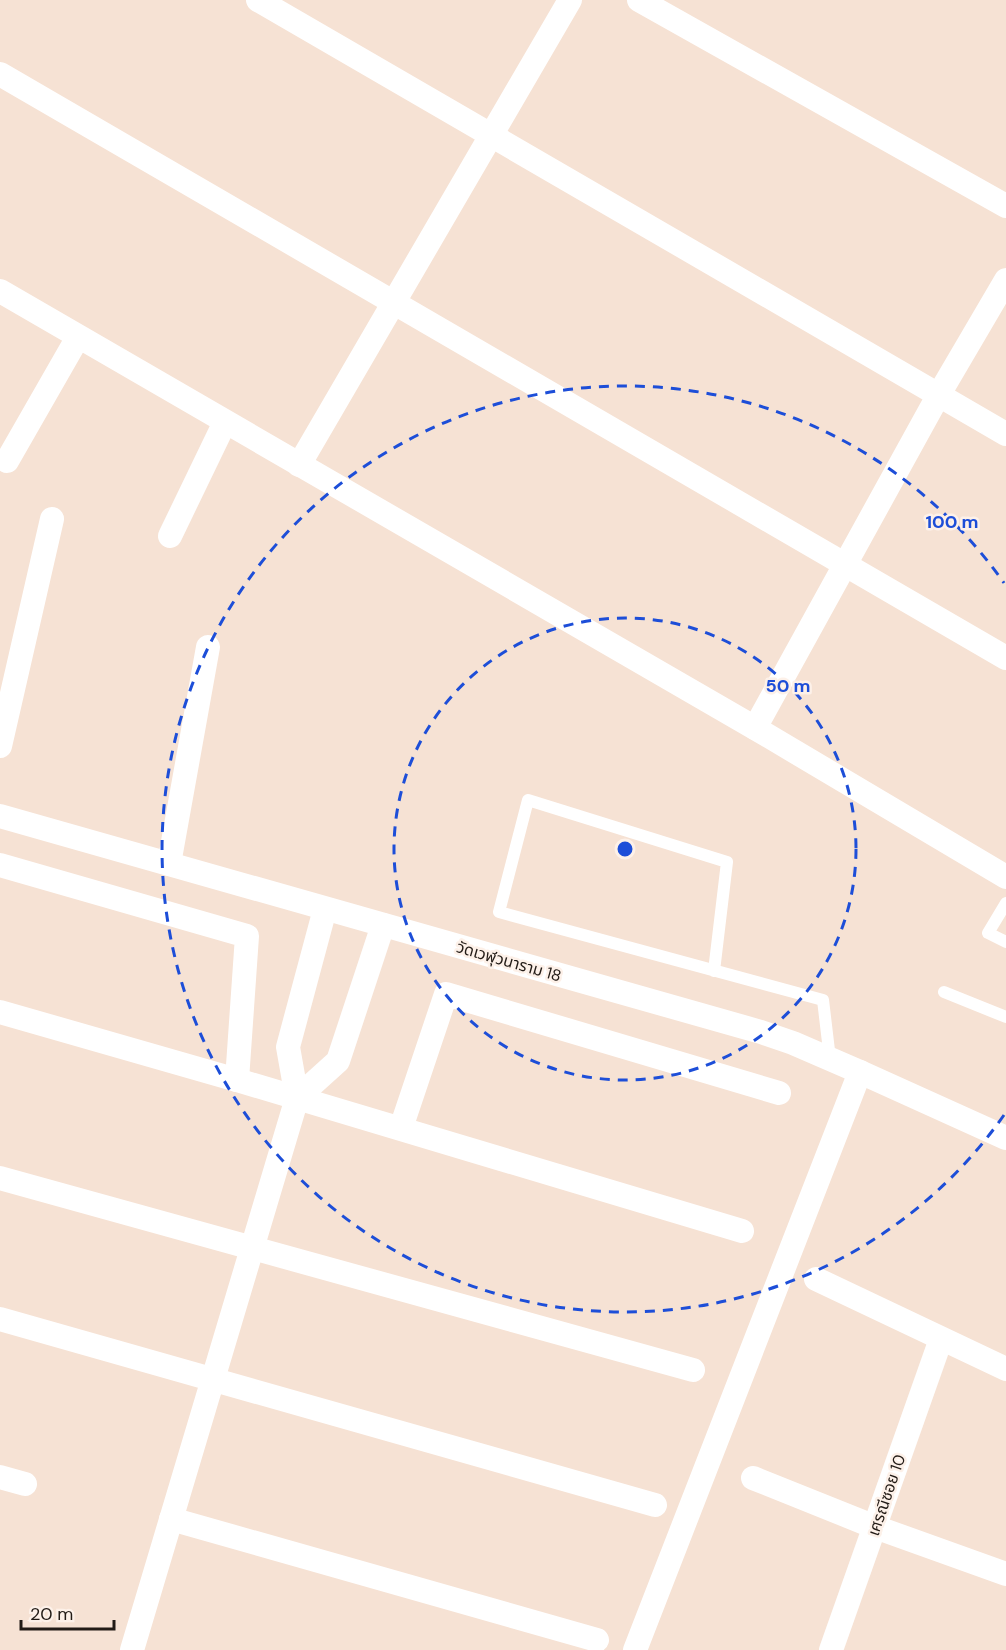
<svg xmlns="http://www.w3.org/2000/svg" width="1006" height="1650" viewBox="0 0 1006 1650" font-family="'DM Sans','Noto Sans Thai',sans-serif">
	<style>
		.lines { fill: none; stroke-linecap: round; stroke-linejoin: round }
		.lane { stroke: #fff; stroke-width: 12 }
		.street { stroke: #fff; stroke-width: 24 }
		.ring { fill: none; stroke: #1d4ed8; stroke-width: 3; stroke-dasharray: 10 8 }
		.labels { text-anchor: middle; stroke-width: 5; stroke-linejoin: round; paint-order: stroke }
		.street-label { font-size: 16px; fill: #221b16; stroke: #fdf1e9 }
		.centre { fill: #1d4ed8; stroke: #fdf1e9; stroke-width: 3 }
		.ring-label { font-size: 18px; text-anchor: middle; font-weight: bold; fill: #1d4ed8; stroke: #fdf1e9; stroke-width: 5; stroke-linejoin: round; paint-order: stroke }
	</style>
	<rect width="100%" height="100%" fill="#f6e2d4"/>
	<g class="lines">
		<g class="lane">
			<path d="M1006 903 988 933 1006 942"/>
			<path d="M714 971 727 862 528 800 499 912 823 1000 830 1059"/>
			<path d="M944 992 1006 1017"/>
		</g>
		<g class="street">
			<path d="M258 0 1006 434"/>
			<path d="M639 0 1006 206"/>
			<path d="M0 74 1006 658"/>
			<path d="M0 291 755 728 1006 877"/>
			<path d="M7 461 78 337"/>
			<path d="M299 465 570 0"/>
			<path d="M170 536 225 422"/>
			<path d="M755 728 938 396 1006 280"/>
			<path d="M0 746 52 519"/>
			<path d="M0 816 761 1032 793 1043 860 1072 1006 1138"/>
			<path d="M169 864 208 647"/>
			<path d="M0 865 247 936 237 1080"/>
			<path d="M325 909 288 1047 297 1098 338 1061 383 925"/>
			<path d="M0 1012 237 1080 742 1231"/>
			<path d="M401 1128 446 994 779 1093"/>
			<path d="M0 1178 693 1370"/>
			<path d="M816 1279 1006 1369"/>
			<path d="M0 1319 655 1505"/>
			<path d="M0 1477 25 1484"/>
			<path d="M753 1478 875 1527 1006 1574"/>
			<path d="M171 1519 597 1640"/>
			<path d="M132 1650 297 1098"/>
			<path d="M635 1650 860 1072"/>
			<path d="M831 1650 941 1339"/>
		</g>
	</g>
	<g class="ring">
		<circle cx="625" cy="849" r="231"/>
		<path d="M1004 1115A463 463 0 1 1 1004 583"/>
	</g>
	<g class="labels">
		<g class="street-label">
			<text transform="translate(509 961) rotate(16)" y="6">วัดเวฬุวนาราม 18</text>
			<text transform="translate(886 1495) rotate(-71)" y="6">เศรณีซอย 10</text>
		</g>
	</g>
	<circle cx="625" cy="849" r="9" class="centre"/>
	<g class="ring-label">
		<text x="952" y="528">100 m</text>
		<text x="788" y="692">50 m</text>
	</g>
	<path d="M21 1620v9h93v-9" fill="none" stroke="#221b16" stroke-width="3"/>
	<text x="30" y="1620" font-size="18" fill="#221b16" stroke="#fdf1e9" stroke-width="4.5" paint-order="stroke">20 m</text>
</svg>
